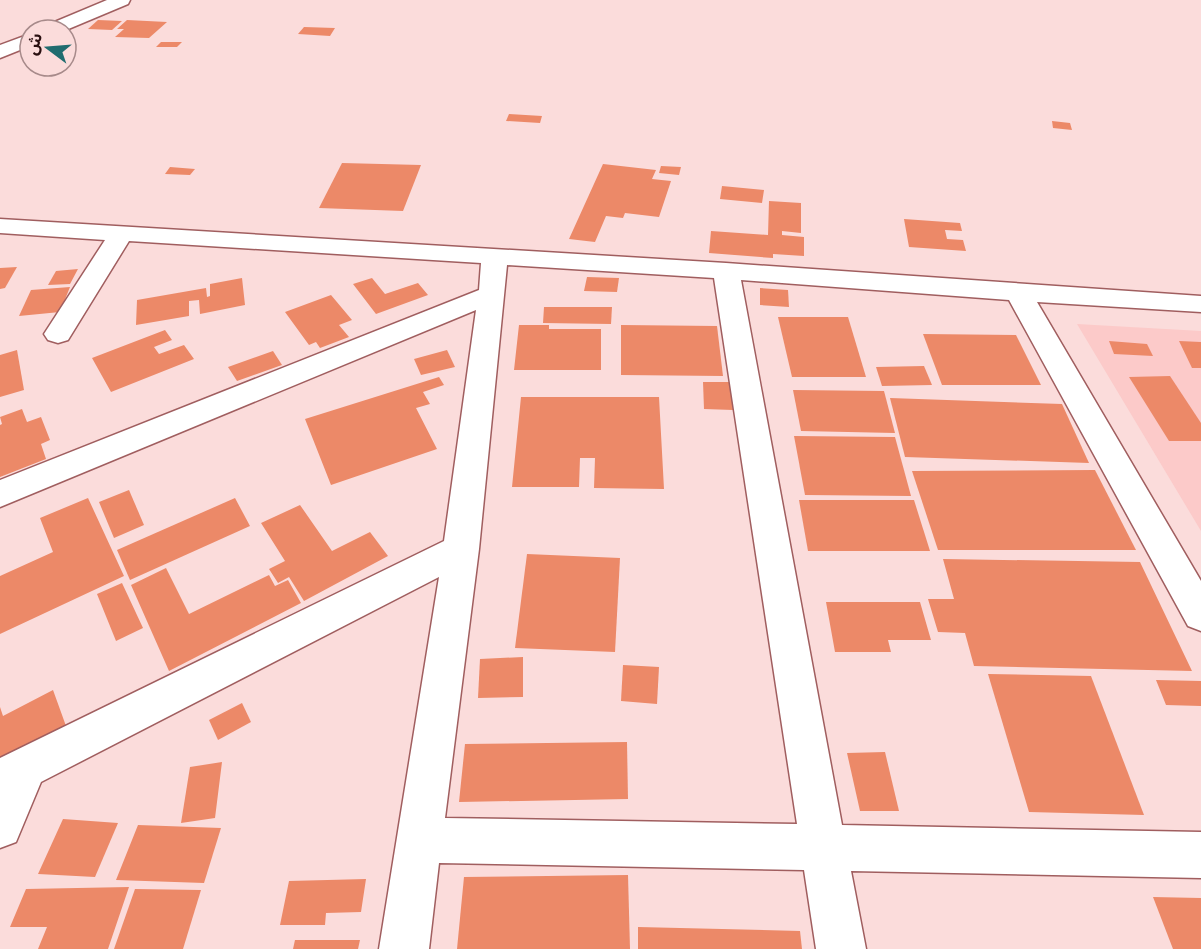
<svg xmlns="http://www.w3.org/2000/svg" width="1201" height="949" viewBox="0 0 1201 949" font-family="Raleway,'Noto Sans Arabic',sans-serif">
	<style>
		.built { fill: #fccac9 }
		.building { fill: #ec8968 }
		.lines { fill: none; stroke-linecap: round; stroke-linejoin: round }
		.street-casing { stroke: #a05e5f; stroke-width: 3 }
		.street { fill: #fff; fill-rule: evenodd }
	</style>
	<rect width="100%" height="100%" fill="#fbdcdb"/>
	<path class="built" d="M1077 324 1201 331V531Z"/>
	<g class="building">
		<path d="M98 20 122 21 112 30 88 29Z"/>
		<path d="M127 20 167 22 149 38 115 37 124 29H117Z"/>
		<path d="M304 27 335 28 330 36 298 34Z"/>
		<path d="M161 42H182L177 47H156Z"/>
		<path d="M509 114 542 116 540 123 506 121Z"/>
		<path d="M1052 121 1070 123 1072 130 1053 128Z"/>
		<path d="M342 163 421 165 403 211 319 208Z"/>
		<path d="M603 164 656 170 652 179 671 181 659 217 625 213 623 218 606 216 595 242 569 239Z"/>
		<path d="M661 166 681 167 679 175 659 173Z"/>
		<path d="M170 167 195 169 190 175 165 174Z"/>
		<path d="M722 186 764 190 762 203 720 199Z"/>
		<path d="M769 201 801 203V233L782 231V235L804 237V256L773 254V258L709 253 711 231 768 235Z"/>
		<path d="M904 219 960 223 962 231 945 230 947 239 963 240 966 251 909 247Z"/>
		<path d="M17 267 5 288 0 289V268Z"/>
		<path d="M78 269 70 284 48 285 56 271Z"/>
		<path d="M587 277 619 278 617 292 584 291Z"/>
		<path d="M242 278 245 305 200 314 199 300 189 301V316L136 325 137 300 206 288 207 297 210 296V284Z"/>
		<path d="M372 278 385 294 418 283 428 295 376 314 353 284Z"/>
		<path d="M70 287 60 312 19 316 31 290Z"/>
		<path d="M760 288 788 290 789 307 760 305Z"/>
		<path d="M331 295 352 320 339 325 349 337 320 348 316 342 309 345 285 312Z"/>
		<path d="M544 307H612L611 324 543 323Z"/>
		<path d="M778 317H848L866 377H792Z"/>
		<path d="M519 325H549V329H601V370H514Z"/>
		<path d="M621 325 717 326 723 376 621 375Z"/>
		<path d="M165 330 172 340 154 347 159 354 184 345 194 359 111 392 92 358Z"/>
		<path d="M923 334 1016 335 1041 385H942Z"/>
		<path d="M1109 341 1147 344 1153 356 1114 354Z"/>
		<path d="M1179 341 1201 342V368H1192Z"/>
		<path d="M17 350 24 390 0 397V355Z"/>
		<path d="M447 350 455 367 421 375 414 359Z"/>
		<path d="M273 351 282 365 237 381 228 367Z"/>
		<path d="M924 366 932 385 882 386 876 367Z"/>
		<path d="M1170 376 1201 423V441H1169L1129 377Z"/>
		<path d="M439 377 444 385 423 392 430 404 416 408 437 449 331 485 305 419Z"/>
		<path d="M703 382H731L733 410 704 409Z"/>
		<path d="M793 390 884 391 895 433 801 431Z"/>
		<path d="M521 397H659L664 489 594 488 595 458H580L579 487H512Z"/>
		<path d="M890 398 1062 404 1089 463 905 457Z"/>
		<path d="M22 409 27 422 41 417 50 440 41 444 46 459 0 477V425L2 424 0 417Z"/>
		<path d="M794 436 895 437 911 496 805 495Z"/>
		<path d="M1095 470 1136 550H938L912 471Z"/>
		<path d="M129 490 144 525 114 538 99 502Z"/>
		<path d="M88 498 124 576 0 634V576L53 552 40 518Z"/>
		<path d="M235 498 250 526 130 580 117 550Z"/>
		<path d="M799 500H914L930 551H808Z"/>
		<path d="M300 505 332 551 370 532 388 556 304 601 289 577 278 583 269 569 285 561 261 523Z"/>
		<path d="M527 554 620 558 615 652 515 648Z"/>
		<path d="M943 559 1140 562 1192 671 974 666 965 633 938 632 928 599H954Z"/>
		<path d="M166 568 189 614 269 575 275 586 288 580 301 603 169 671 131 585Z"/>
		<path d="M122 583 143 628 116 641 97 594Z"/>
		<path d="M826 602H920L931 640H888L891 652H835Z"/>
		<path d="M523 657V697L478 698 480 659Z"/>
		<path d="M623 665 659 667 657 704 621 701Z"/>
		<path d="M988 674 1091 676 1144 815 1029 812Z"/>
		<path d="M1156 680 1201 681V706L1166 705Z"/>
		<path d="M53 690 66 726 0 762V707L3 716Z"/>
		<path d="M242 703 251 722 218 740 209 720Z"/>
		<path d="M627 742 628 799 459 802 465 744Z"/>
		<path d="M885 752 899 811H860L847 753Z"/>
		<path d="M222 762 215 818 181 823 190 767Z"/>
		<path d="M63 819 118 823 95 877 38 874Z"/>
		<path d="M138 825 221 828 204 883 116 880Z"/>
		<path d="M628 875 630 949H457L464 877Z"/>
		<path d="M366 879 361 912 326 913 325 925H280L289 881Z"/>
		<path d="M129 887 108 949H38L47 927H10L26 889Z"/>
		<path d="M135 889 201 890 183 949H114Z"/>
		<path d="M1153 897 1201 898V949H1173Z"/>
		<path d="M638 927 800 931 802 949H638Z"/>
		<path d="M295 940H360L358 949H293Z"/>
	</g>
	<g class="lines">
		<g class="street-casing">
			<g id="street">
				<path d="M107 0H130L128 4 66 30H42L45 26Z"/>
				<path d="M30 34V46L0 58V45Z"/>
				<path d="M0 219 726 263 1201 296V312L1037 302 1201 581V631L1188 626 1009 300 741 280 842 825 1201 832V878L851 871 866 949H816L804 870 439 863 429 949H379L439 577 41 782 16 842 0 848V758L444 541 476 310 0 507V480L479 290 481 263 129 241 68 340 58 343 48 340 44 334 105 240 0 233ZM507 265 714 278 797 824 445 818 479 549Z"/>
			</g>
		</g>
		<use href="#street" class="street"/>
	</g>
	<g transform="translate(48 48) rotate(286)"><circle r="28" fill="#fbdcdb" stroke="#a78a8a" stroke-width="1.5"/>
	<path d="M0-4.5L10 22L0 15L-10 22Z" fill="#206c6f"/>
	<text y="-9" font-size="16" font-weight="bold" text-anchor="middle" fill="#290f10">ش</text>
	</g>
</svg>
